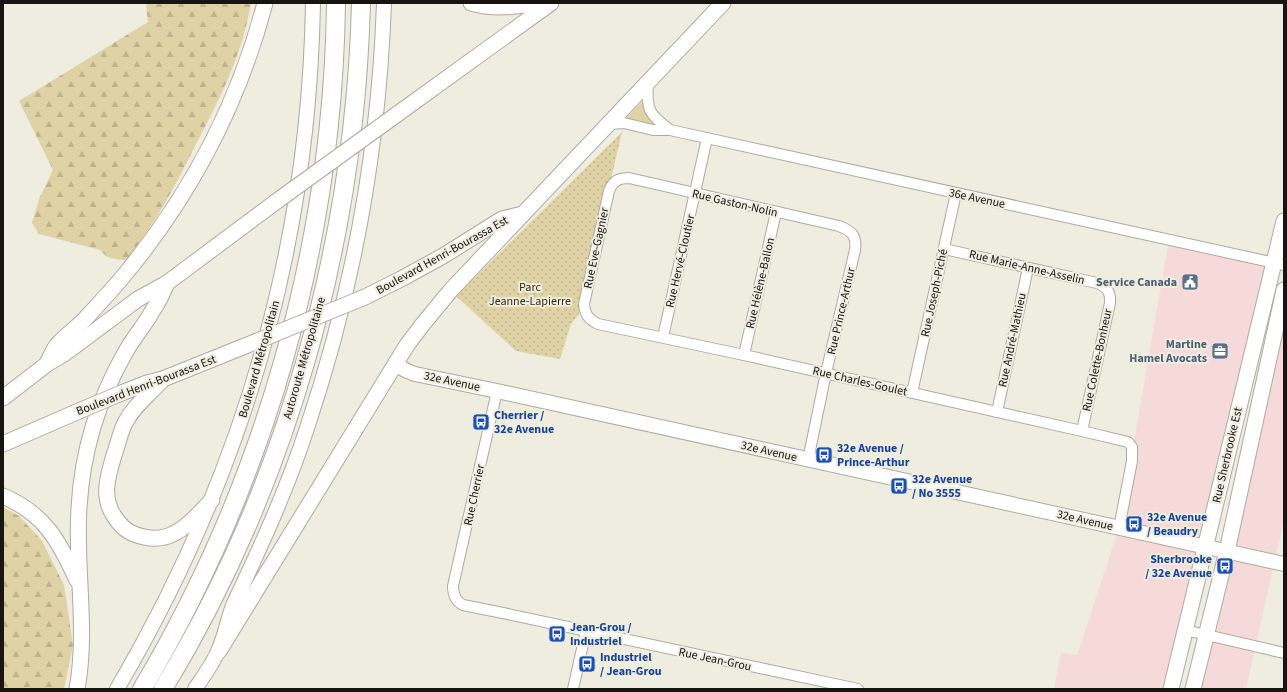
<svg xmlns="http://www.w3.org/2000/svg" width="1287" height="692" viewBox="0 0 1287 692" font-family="'Source Sans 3',sans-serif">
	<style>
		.commercial { fill: #f5dad9 }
		.grass { fill: #dfd2a5 }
		.forest { fill: url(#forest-firs) }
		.park { fill: url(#park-dots) }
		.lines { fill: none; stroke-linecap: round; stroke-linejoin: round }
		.street-casing { stroke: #adaa9f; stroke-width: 12 }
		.secondary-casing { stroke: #adaa9f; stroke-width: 16 }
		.primary-casing { stroke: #adaa9f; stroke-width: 17 }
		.highway-casing { stroke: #adaa9f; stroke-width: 20 }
		.street { stroke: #fff; stroke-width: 10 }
		.secondary { stroke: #fff; stroke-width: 14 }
		.primary { stroke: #fff; stroke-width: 15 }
		.highway { stroke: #fff; stroke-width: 18 }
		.primary-bridge-casing { stroke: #adaa9f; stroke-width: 17; stroke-linecap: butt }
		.primary-bridge { stroke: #fff; stroke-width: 15 }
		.labels { text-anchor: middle; stroke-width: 4; stroke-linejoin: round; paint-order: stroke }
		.street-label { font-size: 12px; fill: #161511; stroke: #efece0 }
		.service-label { font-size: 12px; font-weight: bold; fill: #4e5e75; stroke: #efece0; text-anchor: end }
		.park-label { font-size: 12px; fill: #382f0e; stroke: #efece0 }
		.transit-label { font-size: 12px; font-weight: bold; fill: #164399; stroke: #efece0; text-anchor: start }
	</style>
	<defs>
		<pattern id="forest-firs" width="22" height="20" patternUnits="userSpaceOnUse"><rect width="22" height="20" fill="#dfd2a5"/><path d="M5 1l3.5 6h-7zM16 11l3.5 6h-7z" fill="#bfb38d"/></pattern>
		<pattern id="park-dots" width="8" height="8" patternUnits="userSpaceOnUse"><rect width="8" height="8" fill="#dfd2a5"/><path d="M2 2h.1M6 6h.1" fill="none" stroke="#bfb38d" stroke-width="1.8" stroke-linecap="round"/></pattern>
	</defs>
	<rect width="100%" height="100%" fill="#efece0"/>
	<g class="commercial">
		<path d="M1169 240 1274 263 1171 689H1054L1061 653 1077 655 1119 528Z"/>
		<path d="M1284 290V519L1246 689H1190Z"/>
	</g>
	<path class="grass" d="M643 101C644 110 647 116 653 123V125L625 119Z"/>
	<g class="forest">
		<path d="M146 3H251C242 56 218 103 193 150 174 189 153 226 127 260 115 259 108 260 100 250L39 234 32 223 39 199 53 170 19 101 148 22Z"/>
		<path d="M3 507 19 516 42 541 64 585 73 645 64 689H3Z"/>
	</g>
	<path class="park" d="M622 132 579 314 571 324 560 359 516 351 456 296Z"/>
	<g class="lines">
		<g class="street-casing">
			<g id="street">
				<path d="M648 83C646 110 649 114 670 130"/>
				<path d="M608 124 624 123 653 130H670L1284 265"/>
				<path d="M944 249 1097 283C1107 287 1111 292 1110 303L1082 431"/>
				<path d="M663 337 707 138"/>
				<path d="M744 355 776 212"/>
				<path d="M497 391 453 586C453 594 455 601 463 605L503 613 858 689"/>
				<path d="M912 393 956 193"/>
				<path d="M997 412 1028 268"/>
				<path d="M808 460 826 373 855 250C857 236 852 231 839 226L629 178C618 178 613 181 609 191L584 304C585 314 588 319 598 324L744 355 1082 431 1128 442 1132 447V461L1119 528"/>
				<path d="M1185 630 1284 653"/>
				<path d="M573 689 586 631"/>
			</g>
		</g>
		<g class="secondary-casing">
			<g id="secondary">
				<path d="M395 364 407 371 415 374 497 391 1284 564"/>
				<path d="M117 689C241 478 309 248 313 3"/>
				<path d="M195 689C203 677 214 662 219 649 226 633 228 616 235 601 262 544 288 487 307 428 353 291 379 148 384 3"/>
			</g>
		</g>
		<g class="primary-casing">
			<g id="primary">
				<path d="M471 3C495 10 518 6 542 3"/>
				<path d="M396 115 551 3"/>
				<path d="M365 297 401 279 443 256 502 219 523 214"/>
				<path d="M47 364C50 358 53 350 57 345 65 336 75 329 84 320 98 305 113 289 126 273 191 194 239 102 265 3"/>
				<path d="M163 379C150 394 134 405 125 423 120 433 118 444 114 455 108 476 101 496 114 516 119 524 126 531 134 534 147 539 161 540 173 534 188 527 200 512 212 500"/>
				<path d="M119 394 147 383 163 379 245 346"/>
				<path d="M3 398 47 364 64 354 138 299 167 283 277 201"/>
				<path d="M3 444 79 411"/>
				<path d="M3 496C45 514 59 541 77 580"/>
				<path d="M219 651 407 345 423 324 451 290 723 3"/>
				<path d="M77 689C88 629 75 568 79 508 82 454 98 400 125 353 133 338 145 325 153 310 159 302 163 292 167 283"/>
				<path d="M1171 689 1284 221"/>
				<path d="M1193 689 1227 551 1284 290"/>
			</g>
		</g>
		<g class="highway-casing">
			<g id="highway">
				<path d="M142 689C265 483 333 243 336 3"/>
				<path d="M163 689C287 485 355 241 361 3"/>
			</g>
		</g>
		<use href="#street" class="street"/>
		<use href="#secondary" class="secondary"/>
		<use href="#primary" class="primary"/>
		<use href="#highway" class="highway"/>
		<g class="primary-bridge-casing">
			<g id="primary-bridge">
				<path d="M277 201 396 115"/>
				<path d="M245 346 365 297"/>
				<path d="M79 411 119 394"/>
			</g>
		</g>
		<use href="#primary-bridge" class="primary-bridge"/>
	</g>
	<defs>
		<g id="civic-square" transform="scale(0.9)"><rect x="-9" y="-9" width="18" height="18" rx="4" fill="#5c6f8a" stroke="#efece0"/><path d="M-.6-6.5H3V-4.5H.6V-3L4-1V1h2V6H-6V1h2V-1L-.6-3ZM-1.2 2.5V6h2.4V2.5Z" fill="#fff"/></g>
		<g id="office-square" transform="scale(0.9)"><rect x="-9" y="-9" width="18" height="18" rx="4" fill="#5c6f8a" stroke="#efece0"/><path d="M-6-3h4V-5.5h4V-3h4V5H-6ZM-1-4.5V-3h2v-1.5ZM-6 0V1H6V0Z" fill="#fff"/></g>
		<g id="bus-square" transform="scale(0.9)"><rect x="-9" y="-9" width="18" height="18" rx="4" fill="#1a4fb4" stroke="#efece0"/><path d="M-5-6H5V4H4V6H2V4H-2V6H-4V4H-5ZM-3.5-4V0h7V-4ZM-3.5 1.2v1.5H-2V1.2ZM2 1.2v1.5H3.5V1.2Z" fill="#fff"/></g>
	</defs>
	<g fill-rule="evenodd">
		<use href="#civic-square" x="1190" y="282"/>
		<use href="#office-square" x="1220" y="351"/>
		<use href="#bus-square" x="481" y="422"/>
		<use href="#bus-square" x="824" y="455"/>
		<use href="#bus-square" x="899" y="486"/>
		<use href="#bus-square" x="1134" y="524"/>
		<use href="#bus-square" x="1225" y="566"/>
		<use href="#bus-square" x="557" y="634"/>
		<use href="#bus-square" x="587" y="664"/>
	</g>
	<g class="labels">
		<g class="street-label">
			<text transform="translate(977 198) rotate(12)" y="4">36e Avenue</text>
			<text transform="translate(735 203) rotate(13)" y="4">Rue Gaston-Nolin</text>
			<text transform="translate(596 248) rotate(-78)" y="4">Rue Eve-Gagnier</text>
			<text transform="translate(442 255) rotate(-29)" y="4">Boulevard Henri-Bourassa Est</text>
			<text transform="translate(680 261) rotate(-77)" y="4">Rue Hervé-Cloutier</text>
			<text transform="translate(1027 267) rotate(13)" y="4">Rue Marie-Anne-Asselin</text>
			<text transform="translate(760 283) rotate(-77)" y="4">Rue Hélène-Ballon</text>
			<text transform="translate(934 293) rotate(-78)" y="4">Rue Joseph-Piché</text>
			<text transform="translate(841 311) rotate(-77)" y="4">Rue Prince-Arthur</text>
			<text transform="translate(1012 340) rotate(-78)" y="4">Rue André-Mathieu</text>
			<text transform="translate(304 358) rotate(-74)" y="4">Autoroute Métropolitaine</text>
			<text transform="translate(259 359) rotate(-74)" y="4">Boulevard Métropolitain</text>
			<text transform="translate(1097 360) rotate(-78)" y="4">Rue Colette-Bonheur</text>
			<text transform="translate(452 381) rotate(12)" y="4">32e Avenue</text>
			<text transform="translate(860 381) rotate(13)" y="4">Rue Charles-Goulet</text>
			<text transform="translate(146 385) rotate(-21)" y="4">Boulevard Henri-Bourassa Est</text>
			<text transform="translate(769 451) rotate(13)" y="4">32e Avenue</text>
			<text transform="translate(1227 455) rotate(-77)" y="4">Rue Sherbrooke Est</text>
			<text transform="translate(474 495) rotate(-78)" y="4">Rue Cherrier</text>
			<text transform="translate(1085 520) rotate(13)" y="4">32e Avenue</text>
			<text transform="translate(715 659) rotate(12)" y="4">Rue Jean-Grou</text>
		</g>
		<g class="service-label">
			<text x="1177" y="286">Service Canada</text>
			<text x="1207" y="348">Martine<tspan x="1207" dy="14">Hamel Avocats</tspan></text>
		</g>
		<g class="park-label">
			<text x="530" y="291">Parc<tspan x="530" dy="14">Jeanne-Lapierre</tspan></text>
		</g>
		<g class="transit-label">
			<text x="494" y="419">Cherrier /<tspan x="494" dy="14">32e Avenue</tspan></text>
			<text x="837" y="452">32e Avenue /<tspan x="837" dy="14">Prince-Arthur</tspan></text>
			<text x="912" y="483">32e Avenue<tspan x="912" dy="14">/ No 3555</tspan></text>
			<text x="1147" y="521">32e Avenue<tspan x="1147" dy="14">/ Beaudry</tspan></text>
			<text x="1212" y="563" text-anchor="end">Sherbrooke<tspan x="1212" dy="14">/ 32e Avenue</tspan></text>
			<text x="570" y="631">Jean-Grou /<tspan x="570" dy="14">Industriel</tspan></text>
			<text x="600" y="661">Industriel<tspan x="600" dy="14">/ Jean-Grou</tspan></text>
		</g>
	</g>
	<rect width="1287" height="692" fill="none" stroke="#161511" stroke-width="8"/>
</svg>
